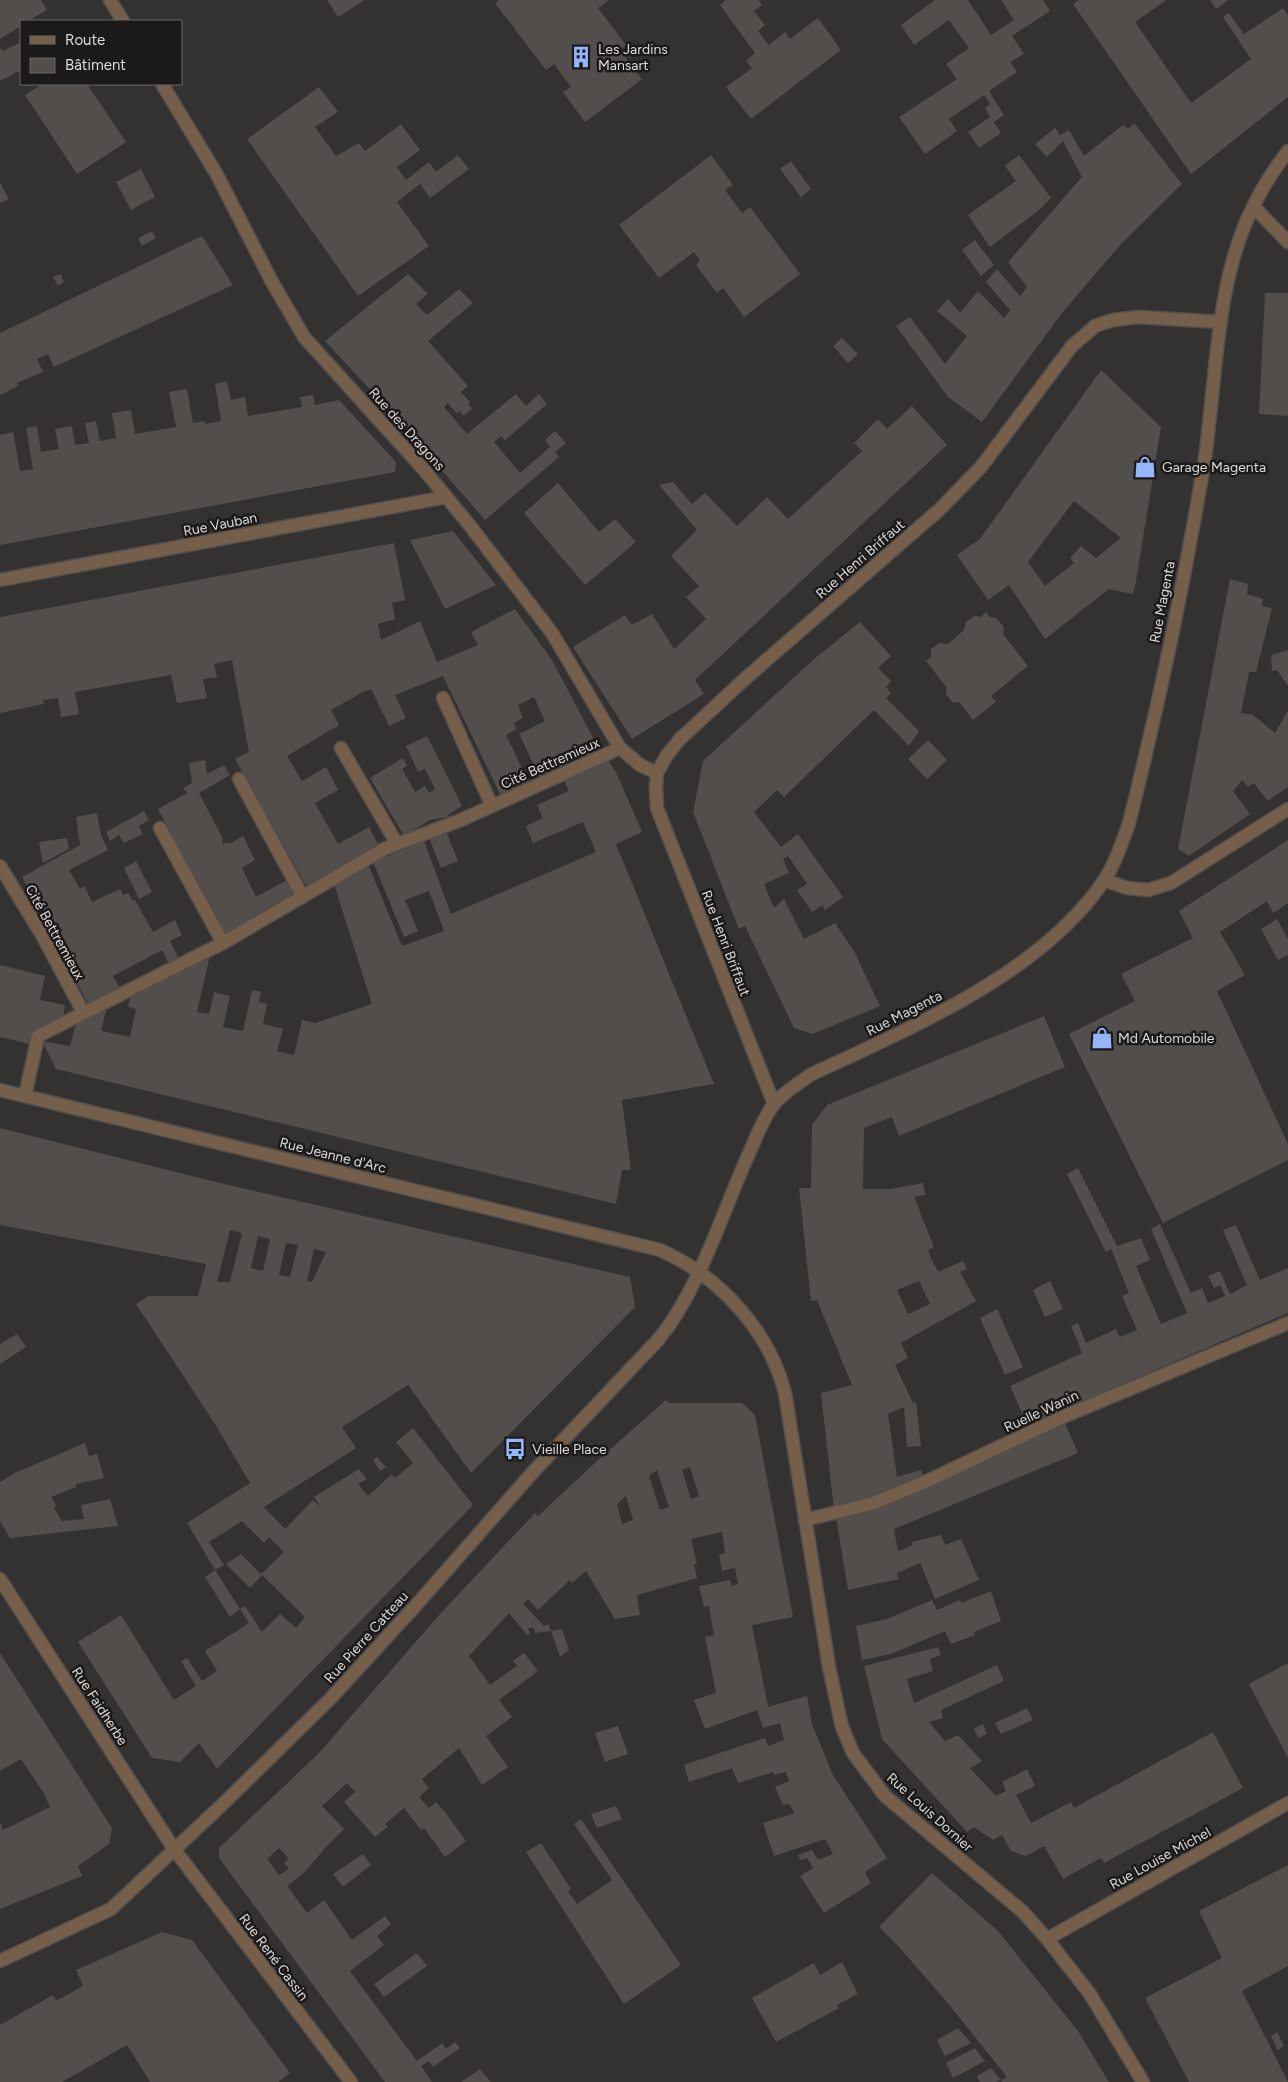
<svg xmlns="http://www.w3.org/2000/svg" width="1288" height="2082" viewBox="0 0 1288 2082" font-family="Figtree,sans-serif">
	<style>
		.building { fill: #514e4c; fill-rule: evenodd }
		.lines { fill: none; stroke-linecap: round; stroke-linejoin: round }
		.service-casing { stroke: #52504f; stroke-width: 15 }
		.minor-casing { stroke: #52504f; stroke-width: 15 }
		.tertiary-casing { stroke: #52504f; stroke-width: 15 }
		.service { stroke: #755e4a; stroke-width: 12 }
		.minor { stroke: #755e4a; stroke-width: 12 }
		.tertiary { stroke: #755e4a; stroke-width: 12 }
		.labels { text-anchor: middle; stroke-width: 5; stroke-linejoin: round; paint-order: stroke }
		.poi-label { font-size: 14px; fill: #dcdbda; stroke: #1b1a19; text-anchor: start }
		.street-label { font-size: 14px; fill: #dcdbda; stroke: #1b1a19 }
	</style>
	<rect width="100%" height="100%" fill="#343230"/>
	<g class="building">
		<path d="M0 0H41L47 10 28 21H21V26L0 39Z"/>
		<path d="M327 0H365L338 17Z"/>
		<path d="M499 0H609L598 8 626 45 620 50 642 79 585 122 563 92 571 87 554 64 546 70 495 3Z"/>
		<path d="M726 0H758L762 5 754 11 765 25 758 31 769 45 785 32 790 39 818 18 841 50 751 119 726 87 752 68 746 61 755 53 720 5Z"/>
		<path d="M935 0H968L991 35 1014 20 1001 0H1043L1050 11 1012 36 1024 54 1010 62 1017 72 989 91 1004 115 994 122 1001 133 979 148 968 132 990 117 985 108 990 104 984 95 949 119 957 131 925 154 899 117 957 79 946 64 969 48 949 20 914 45 901 25Z"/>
		<path d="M1079 0H1166L1135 22 1191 103 1251 59 1223 17 1229 13 1244 34 1283 8 1288 15V97L1191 174 1073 4Z"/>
		<path d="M1210 0H1229L1216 9Z"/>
		<path d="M21 42V70L0 81V47L3 51Z"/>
		<path d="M42 84H87L126 142 77 174 25 95Z"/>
		<path d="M319 87 338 112 315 127 336 156 359 143 365 151 401 124 420 150 397 167 406 180 429 162 436 172 458 155 469 169 430 198 420 184 397 202 429 246 358 296 247 139Z"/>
		<path d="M1134 123 1182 184 1121 244 1062 313 982 422 948 397 896 326 910 317 945 364 967 336 937 311 948 299 960 313 978 291 1004 318 1010 310 986 282 997 269 1020 296 1027 287 1008 262 1082 177 1063 141 1047 157 1035 144 1055 128 1060 135 1069 130 1084 156 1123 125 1128 129Z"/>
		<path d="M711 155 733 185 725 190 742 213 750 207 800 274 744 317 723 288 717 293 696 265 700 261 694 252 659 278 619 225Z"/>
		<path d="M1019 155 1051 198 1038 211 990 247 968 215 1016 181 1005 166Z"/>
		<path d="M791 161 811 189 801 197 780 169Z"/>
		<path d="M141 169 155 197 131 210 116 182Z"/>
		<path d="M0 182 9 199 0 203Z"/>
		<path d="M152 231 156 238 142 246 138 238Z"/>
		<path d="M202 236 233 285 54 367 48 354 37 359 43 372 17 383 18 386 0 395V333Z"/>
		<path d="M975 240 994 265 981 276 962 250Z"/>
		<path d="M61 274 64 282 58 286 53 277Z"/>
		<path d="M408 274 428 294 416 304 427 315 459 289 473 303 428 341 468 386 461 392 470 402 468 404 472 409 464 416 459 411 457 414 448 403 444 407 467 434 516 394 526 406 539 394 547 404 505 440 501 436 494 442 520 473 550 447 545 440 555 431 566 443 555 452 559 457 485 520 391 412 325 341Z"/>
		<path d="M1265 293H1288V416L1259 414Z"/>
		<path d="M842 338 858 354 848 363 833 346Z"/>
		<path d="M1101 370 1161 427 1136 581 1133 594 1109 589 1045 639 1009 585 988 600 957 555 980 539ZM1074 501 1121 538 1096 558 1081 546 1070 558 1074 563 1045 586 1028 562Z"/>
		<path d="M227 381 231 400 245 397 248 416 302 407 300 397 313 395 315 405 339 400 396 462 395 472 0 545V435L13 432 20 471 33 469 26 428 37 426 41 452 59 449 55 429 72 426 75 445 89 443 85 423 96 421 100 441 116 438 112 413 131 410 135 434 176 427 169 392 187 389 193 423 204 421 205 424 221 421 215 384Z"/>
		<path d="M912 406 947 445 695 680 704 694 632 739 573 647 625 615 632 625 652 614 674 649 706 619 686 597 699 586 671 556 697 530 659 485 673 482 692 504 705 493 737 526 767 497 788 519 862 451 854 443 878 419 887 429Z"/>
		<path d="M558 483 599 532 615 519 636 542 585 585 524 513Z"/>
		<path d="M453 531 496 585 445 609 410 540Z"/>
		<path d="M394 543 405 600 392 603 395 619 378 624 381 640 420 621 437 662 478 645 471 632 515 609 552 660 600 751 542 782 519 734 545 721 534 697 518 705 523 718 514 723 517 729 506 735 530 785 502 798 443 676 395 695 406 718 389 726 371 689 363 692 331 710 339 725 287 756 302 781 326 767 338 790 315 803 338 844 369 827 379 846 347 862 307 887 235 759 249 752 232 660 214 664 217 677 203 679 207 698 177 703 171 675 75 692 79 714 61 717 58 698 43 700 44 704 0 713V617Z"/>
		<path d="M1230 579 1248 584 1247 594 1263 599 1262 606 1272 608 1256 672H1249L1241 713 1253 715 1275 733 1288 710V787L1268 801 1254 783 1248 787 1242 780 1233 791 1250 814 1189 856 1178 849Z"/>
		<path d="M986 612 990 617 996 618 1004 627 1003 634 1028 666 991 696 996 702 973 720 959 702 953 703 946 694V687L926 661 931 657V649L940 643 948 644 964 630 966 622 974 616 981 617Z"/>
		<path d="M860 622 891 656 878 668 891 681 886 687 891 693 886 698 919 731 909 746 874 710 784 797 777 790 754 812 781 847 798 834 843 897 825 910 822 905 812 912 797 890 807 884 788 856 783 859 789 873 764 884 774 908 784 899 804 939 835 923 854 951 880 1006 813 1034 794 1028 745 926 739 929 693 812 703 761 814 659Z"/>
		<path d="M1288 650V686L1277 670 1272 671 1271 655Z"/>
		<path d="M427 736 462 806 448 815 449 817 430 820 404 836 370 778 403 758 407 766 402 769 415 792 425 786 429 793 435 789 425 769 418 772 406 746Z"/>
		<path d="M928 740 947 760 927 779 908 759Z"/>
		<path d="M205 760 207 774 224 765 230 775 199 793 223 839 222 845 228 842 229 844 243 836 255 860 242 868 256 897 289 879 297 893 226 935 158 809 187 793 183 788 192 783 189 763Z"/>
		<path d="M608 760 616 772 642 832 616 844 714 1084 622 1100 631 1170H622L616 1204 56 1069 42 1041 70 1046 76 1023 107 1007 101 1031 130 1037 136 1009 128 1007 131 995 210 955 197 1012 209 1014 214 992 230 996 223 1027 243 1031 252 990 261 992 259 1002 267 1004 263 1024 283 1029 277 1051 294 1055 302 1020 315 1023 372 1004 334 884 368 864 402 946 444 931 429 891 405 900 418 931 404 937 373 862 424 841 451 914 596 852 583 822 533 843 526 826 543 818 537 805 569 791 564 780Z"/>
		<path d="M144 811 149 820 139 826 143 834 124 843 119 835 110 841 106 832Z"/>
		<path d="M97 813 101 835 108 850 69 870 80 889 84 886 92 902 120 889 123 895 128 893 133 901 135 900 153 932 175 920 182 935 170 941 179 959 169 964 162 950 113 976 120 988 88 1004 22 877 80 845 76 817Z"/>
		<path d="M446 831 458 861 441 868 429 838Z"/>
		<path d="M67 838 69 849 43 863 39 842Z"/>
		<path d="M1288 840V903L1273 913 1267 901 1220 932 1245 975 1217 991 1288 1144V1160L1163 1223 1069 1034 1135 1001 1121 974 1193 938 1179 911Z"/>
		<path d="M136 861 152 892 139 899 124 868Z"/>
		<path d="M1277 919 1288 939V955L1278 960 1261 929Z"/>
		<path d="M0 965 45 976 40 1000 65 1005 63 1018 30 1044 0 1037Z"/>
		<path d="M1044 1016 1065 1067 899 1136 892 1117 864 1128 863 1189H891L923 1183 925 1195 914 1197 934 1247 928 1250 930 1256 938 1272 963 1261 967 1269 960 1272 976 1301 901 1343 908 1358 895 1365 913 1403 916 1402 921 1446 907 1447 904 1407 888 1414 897 1477 921 1470 923 1477 871 1500 834 1510 821 1393 852 1385 817 1300 811 1301 799 1188H811L812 1125 827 1105ZM919 1281 930 1304 908 1314 897 1290Z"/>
		<path d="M0 1128 220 1183 630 1277 635 1307 471 1473 408 1385 342 1427 356 1448 264 1507 285 1529 313 1500 321 1507 314 1497 359 1469 367 1479 358 1484 368 1496 392 1474 395 1478 413 1463 396 1442 413 1428 473 1505 217 1769 199 1743 180 1762 152 1758 78 1642 121 1615 174 1700 196 1686 181 1661 187 1658 202 1681 217 1671 205 1651 249 1623 240 1609 230 1617 205 1577 215 1570 240 1609 245 1606 262 1632 280 1614 296 1628 305 1617 262 1575 250 1588 226 1564 241 1554 261 1574 284 1552 269 1537 264 1543 242 1521 209 1542 224 1565 215 1570 187 1523 250 1483 215 1424 136 1304 148 1296H198L206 1264 0 1225ZM230 1230 242 1233 230 1282H217ZM258 1236 270 1239 263 1271 251 1268ZM286 1243 298 1245 290 1277 279 1275ZM314 1249 326 1252 312 1282 307 1281Z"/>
		<path d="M1078 1168 1117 1246 1141 1238 1150 1260 1136 1266 1161 1324 1187 1313 1151 1229 1160 1224 1191 1293 1202 1288 1208 1303 1225 1296 1220 1285 1214 1288 1208 1276 1220 1271 1230 1294 1247 1285 1223 1230 1236 1225 1260 1280 1288 1268V1313L1027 1425 1010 1386 1082 1353 1071 1326 1078 1323 1086 1343 1116 1329 1120 1337 1137 1330 1122 1296 1129 1293 1111 1249 1106 1252 1067 1174Z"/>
		<path d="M1050 1281 1063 1309 1045 1317 1033 1290Z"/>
		<path d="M997 1309 1023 1367 1005 1375 980 1318Z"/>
		<path d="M17 1334 26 1347 0 1364V1344Z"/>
		<path d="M666 1400 669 1403H742L755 1415 793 1617 752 1625 768 1707 807 1696 812 1724 833 1775 887 1858 865 1872 871 1883 824 1913 800 1876 813 1868 807 1858 800 1860 798 1855 812 1850 818 1860 833 1854 825 1839 774 1856 763 1823 795 1813 789 1804 783 1805 775 1787 789 1781 786 1772 774 1775 773 1772 738 1783 732 1768 689 1782 684 1765 765 1738 768 1746 784 1740 780 1723 763 1728 757 1710 705 1729 694 1700 716 1693 705 1637 714 1635 709 1606 704 1607 699 1586 730 1580 732 1586 738 1584 735 1568 722 1571 719 1555 725 1553 722 1532 691 1539 697 1564H694L697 1578 637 1595 640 1615 615 1619 586 1571 572 1583 570 1580 538 1610 528 1599 523 1604 544 1626 549 1624 551 1631 562 1629 569 1650 560 1657 551 1631 535 1633 534 1628H528L530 1634 527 1635 509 1613 469 1656 490 1685 517 1666 513 1661 524 1653 538 1671 499 1700 512 1717 486 1736 508 1767 482 1785 459 1748 422 1779 429 1788 419 1797 429 1808 436 1802 445 1812 466 1841 445 1857 424 1828 421 1830 404 1808 385 1824 388 1827 375 1837 344 1802 355 1792 347 1783 322 1806 344 1829 325 1848 306 1871 287 1886 307 1913 324 1900 352 1940 385 1916 391 1924 377 1936 384 1945 350 1971 417 2061 442 2043 446 2049 455 2042 460 2048 433 2067 429 2061 421 2066 432 2082H385L219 1858V1848L319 1753 440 1614 535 1513 538 1516 597 1461ZM690 1467 699 1496 691 1499 682 1470ZM657 1470 669 1507 660 1510 649 1476ZM626 1496 633 1520 622 1524 617 1504ZM279 1848 289 1859 284 1863 289 1869 279 1875 267 1859Z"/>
		<path d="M1065 1423 1078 1453 894 1529 898 1551 913 1545 912 1542 941 1535 945 1545 961 1539 979 1580 935 1599 920 1563 897 1573 899 1579 848 1590 836 1518 911 1491Z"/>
		<path d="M85 1443 89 1456 97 1454 104 1478 76 1484V1487L51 1497 57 1506 54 1508 62 1521 84 1519 81 1505 110 1499 118 1526 10 1538 0 1521V1482L15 1473Z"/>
		<path d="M377 1457 386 1467 380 1471 373 1460Z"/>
		<path d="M991 1591 1001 1621 974 1632 975 1635 951 1644 945 1631 891 1654 862 1660 856 1626 887 1619 932 1600 937 1610 960 1600 961 1603Z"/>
		<path d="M938 1647 941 1655 930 1659 933 1671 907 1679 914 1703 997 1665 1004 1681 941 1710 943 1718 929 1722 945 1741 958 1735 982 1761 970 1768 996 1796 1006 1791 1002 1782 1027 1769 1035 1786 1016 1795 1031 1823 1071 1802 1074 1808 1213 1732 1243 1788 1104 1863 1101 1858 1063 1879 1044 1846 1026 1856 1011 1851 1002 1835 993 1840 974 1827 967 1832 882 1739 864 1666Z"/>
		<path d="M0 1653 112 1828 109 1844 78 1866 82 1876 0 1909V1822L3 1830 50 1807 43 1792 21 1759 0 1771Z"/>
		<path d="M1288 1663V1758L1249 1684Z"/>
		<path d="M1027 1708 1033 1720 1001 1734 995 1723Z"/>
		<path d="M983 1724 987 1734 978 1738 974 1728Z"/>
		<path d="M618 1726 628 1754 605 1762 595 1733Z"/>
		<path d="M616 1806 622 1819 597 1828 591 1814Z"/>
		<path d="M581 1819 681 1965 624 2004 526 1852 541 1843 571 1889 568 1891 577 1904 612 1880 574 1824Z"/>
		<path d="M363 1854 371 1865 343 1887 333 1874Z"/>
		<path d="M1288 1865V1966L1242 1991 1288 2082H1189L1145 1998 1222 1958 1199 1911Z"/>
		<path d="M932 1873 998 1931 1078 2031 1109 2082H1002L1001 2080 1007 2077 947 2002 899 1947 879 1927Z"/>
		<path d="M162 1932 192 1940 290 2073 278 2082H150L127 2045 62 2082H0V2025L53 1995 56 2001 83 1986 76 1970Z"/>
		<path d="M417 1953 427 1966 384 1997 374 1984Z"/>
		<path d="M842 1962 858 1994 837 2005 839 2008 776 2042 752 1998 814 1963 820 1975Z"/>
		<path d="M958 2028 971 2043 945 2056 937 2040Z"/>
		<path d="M1277 2032 1284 2046 1278 2050 1271 2036Z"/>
		<path d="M975 2048 985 2061 953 2078 946 2063Z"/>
		<path d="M991 2068 1001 2080 996 2082H980L977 2076Z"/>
		<path d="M480 2069 491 2082H461L464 2080Z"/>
	</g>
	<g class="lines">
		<g class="service-casing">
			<g id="service">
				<path d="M1253 206 1288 242"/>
				<path d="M443 698 492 806"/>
				<path d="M341 748 397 844"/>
				<path d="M239 779 303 897"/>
				<path d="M160 828 223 943"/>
				<path d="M0 866 42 935 83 1012"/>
				<path d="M25 1096 38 1036 223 943 384 849 461 820 620 748"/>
				<path d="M805 1520 874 1503 925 1482 1065 1416 1288 1323"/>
			</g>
		</g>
		<g class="minor-casing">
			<g id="minor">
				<path d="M110 0 123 21"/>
				<path d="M162 84 216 173 271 280 304 337 425 471 471 527 552 633 620 748 640 765 657 773"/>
				<path d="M0 580 446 497"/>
				<path d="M1104 880 1127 888 1148 890 1171 883 1288 809"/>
				<path d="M0 1090 660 1250C719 1276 769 1330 785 1393L829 1667 842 1727 853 1753 885 1796 1023 1912 1047 1939 1090 1994 1143 2082"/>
				<path d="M774 1104 657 808 656 788 657 773 667 755 680 739 747 677 939 510 981 467 1072 346 1095 326 1113 320 1138 317 1221 322"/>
				<path d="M0 1579 174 1849 351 2082"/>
				<path d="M1047 1939 1288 1803"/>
			</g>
		</g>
		<g class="tertiary-casing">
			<path id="tertiary" d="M0 1961 111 1909 225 1802 331 1698 418 1603 533 1472 658 1340C698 1292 721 1216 747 1158 755 1141 762 1119 774 1104 784 1092 798 1084 810 1075 910 1028 1039 975 1103 882 1115 864 1122 843 1129 823 1159 704 1184 584 1204 464 1207 448 1208 431 1210 415 1218 345 1221 269 1254 205 1263 186 1275 168 1288 151"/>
		</g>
		<use href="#service" class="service"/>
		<use href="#minor" class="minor"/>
		<use href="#tertiary" class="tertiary"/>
	</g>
	<defs>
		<g id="building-bare" transform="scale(1.725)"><path d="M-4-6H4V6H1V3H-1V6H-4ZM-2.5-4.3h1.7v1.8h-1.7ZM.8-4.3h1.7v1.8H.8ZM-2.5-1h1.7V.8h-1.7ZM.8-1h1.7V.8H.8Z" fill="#95b6fd" stroke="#1b1a19" stroke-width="2.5" paint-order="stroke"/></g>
		<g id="shop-bare" transform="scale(1.725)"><path d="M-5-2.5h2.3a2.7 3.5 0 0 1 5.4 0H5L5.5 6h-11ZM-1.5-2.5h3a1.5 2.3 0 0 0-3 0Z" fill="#95b6fd" stroke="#1b1a19" stroke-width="2.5" paint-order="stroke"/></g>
		<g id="bus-bare" transform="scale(1.725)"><path d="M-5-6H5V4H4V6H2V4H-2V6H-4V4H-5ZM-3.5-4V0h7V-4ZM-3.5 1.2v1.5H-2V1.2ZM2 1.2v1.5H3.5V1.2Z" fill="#95b6fd" stroke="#1b1a19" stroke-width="2.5" paint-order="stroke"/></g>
	</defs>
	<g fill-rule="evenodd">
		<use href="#building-bare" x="581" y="57"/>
		<use href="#shop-bare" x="1145" y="467"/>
		<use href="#shop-bare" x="1102" y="1038"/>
		<use href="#bus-bare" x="515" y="1449"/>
	</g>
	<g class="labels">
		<g class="poi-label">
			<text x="598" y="54">Les Jardins<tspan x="598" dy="16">Mansart</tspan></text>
			<text x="1162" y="472">Garage Magenta</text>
			<text x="1118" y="1043">Md Automobile</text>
			<text x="532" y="1454">Vieille Place</text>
		</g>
		<g class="street-label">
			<text transform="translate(407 429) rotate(48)" y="5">Rue des Dragons</text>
			<text transform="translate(220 524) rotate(-11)" y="5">Rue Vauban</text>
			<text transform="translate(860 559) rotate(-41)" y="5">Rue Henri Briffaut</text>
			<text transform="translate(1162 602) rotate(-79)" y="5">Rue Magenta</text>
			<text transform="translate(550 763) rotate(-24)" y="5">Cité Bettremieux</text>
			<text transform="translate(55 932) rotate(61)" y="5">Cité Bettremieux</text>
			<text transform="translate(726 943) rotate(69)" y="5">Rue Henri Briffaut</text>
			<text transform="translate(904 1013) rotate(-27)" y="5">Rue Magenta</text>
			<text transform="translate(333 1155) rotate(14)" y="5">Rue Jeanne d'Arc</text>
			<text transform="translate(1041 1411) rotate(-25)" y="5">Ruelle Wanin</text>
			<text transform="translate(366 1637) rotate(-48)" y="5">Rue Pierre Catteau</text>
			<text transform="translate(100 1706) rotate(57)" y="5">Rue Faidherbe</text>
			<text transform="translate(930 1812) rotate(42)" y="5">Rue Louis Dornier</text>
			<text transform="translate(1160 1858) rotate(-29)" y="5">Rue Louise Michel</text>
			<text transform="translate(274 1957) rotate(53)" y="5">Rue René Cassin</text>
		</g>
	</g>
	<rect x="20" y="20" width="162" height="65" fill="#1b1a19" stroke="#686766"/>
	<rect x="30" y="36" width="25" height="8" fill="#755e4a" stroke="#686766"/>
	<text x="65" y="45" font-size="15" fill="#dcdbda">Route</text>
	<rect x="30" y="58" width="25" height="15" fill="#514e4c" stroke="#686766"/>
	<text x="65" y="70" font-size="15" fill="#dcdbda">Bâtiment</text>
</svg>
